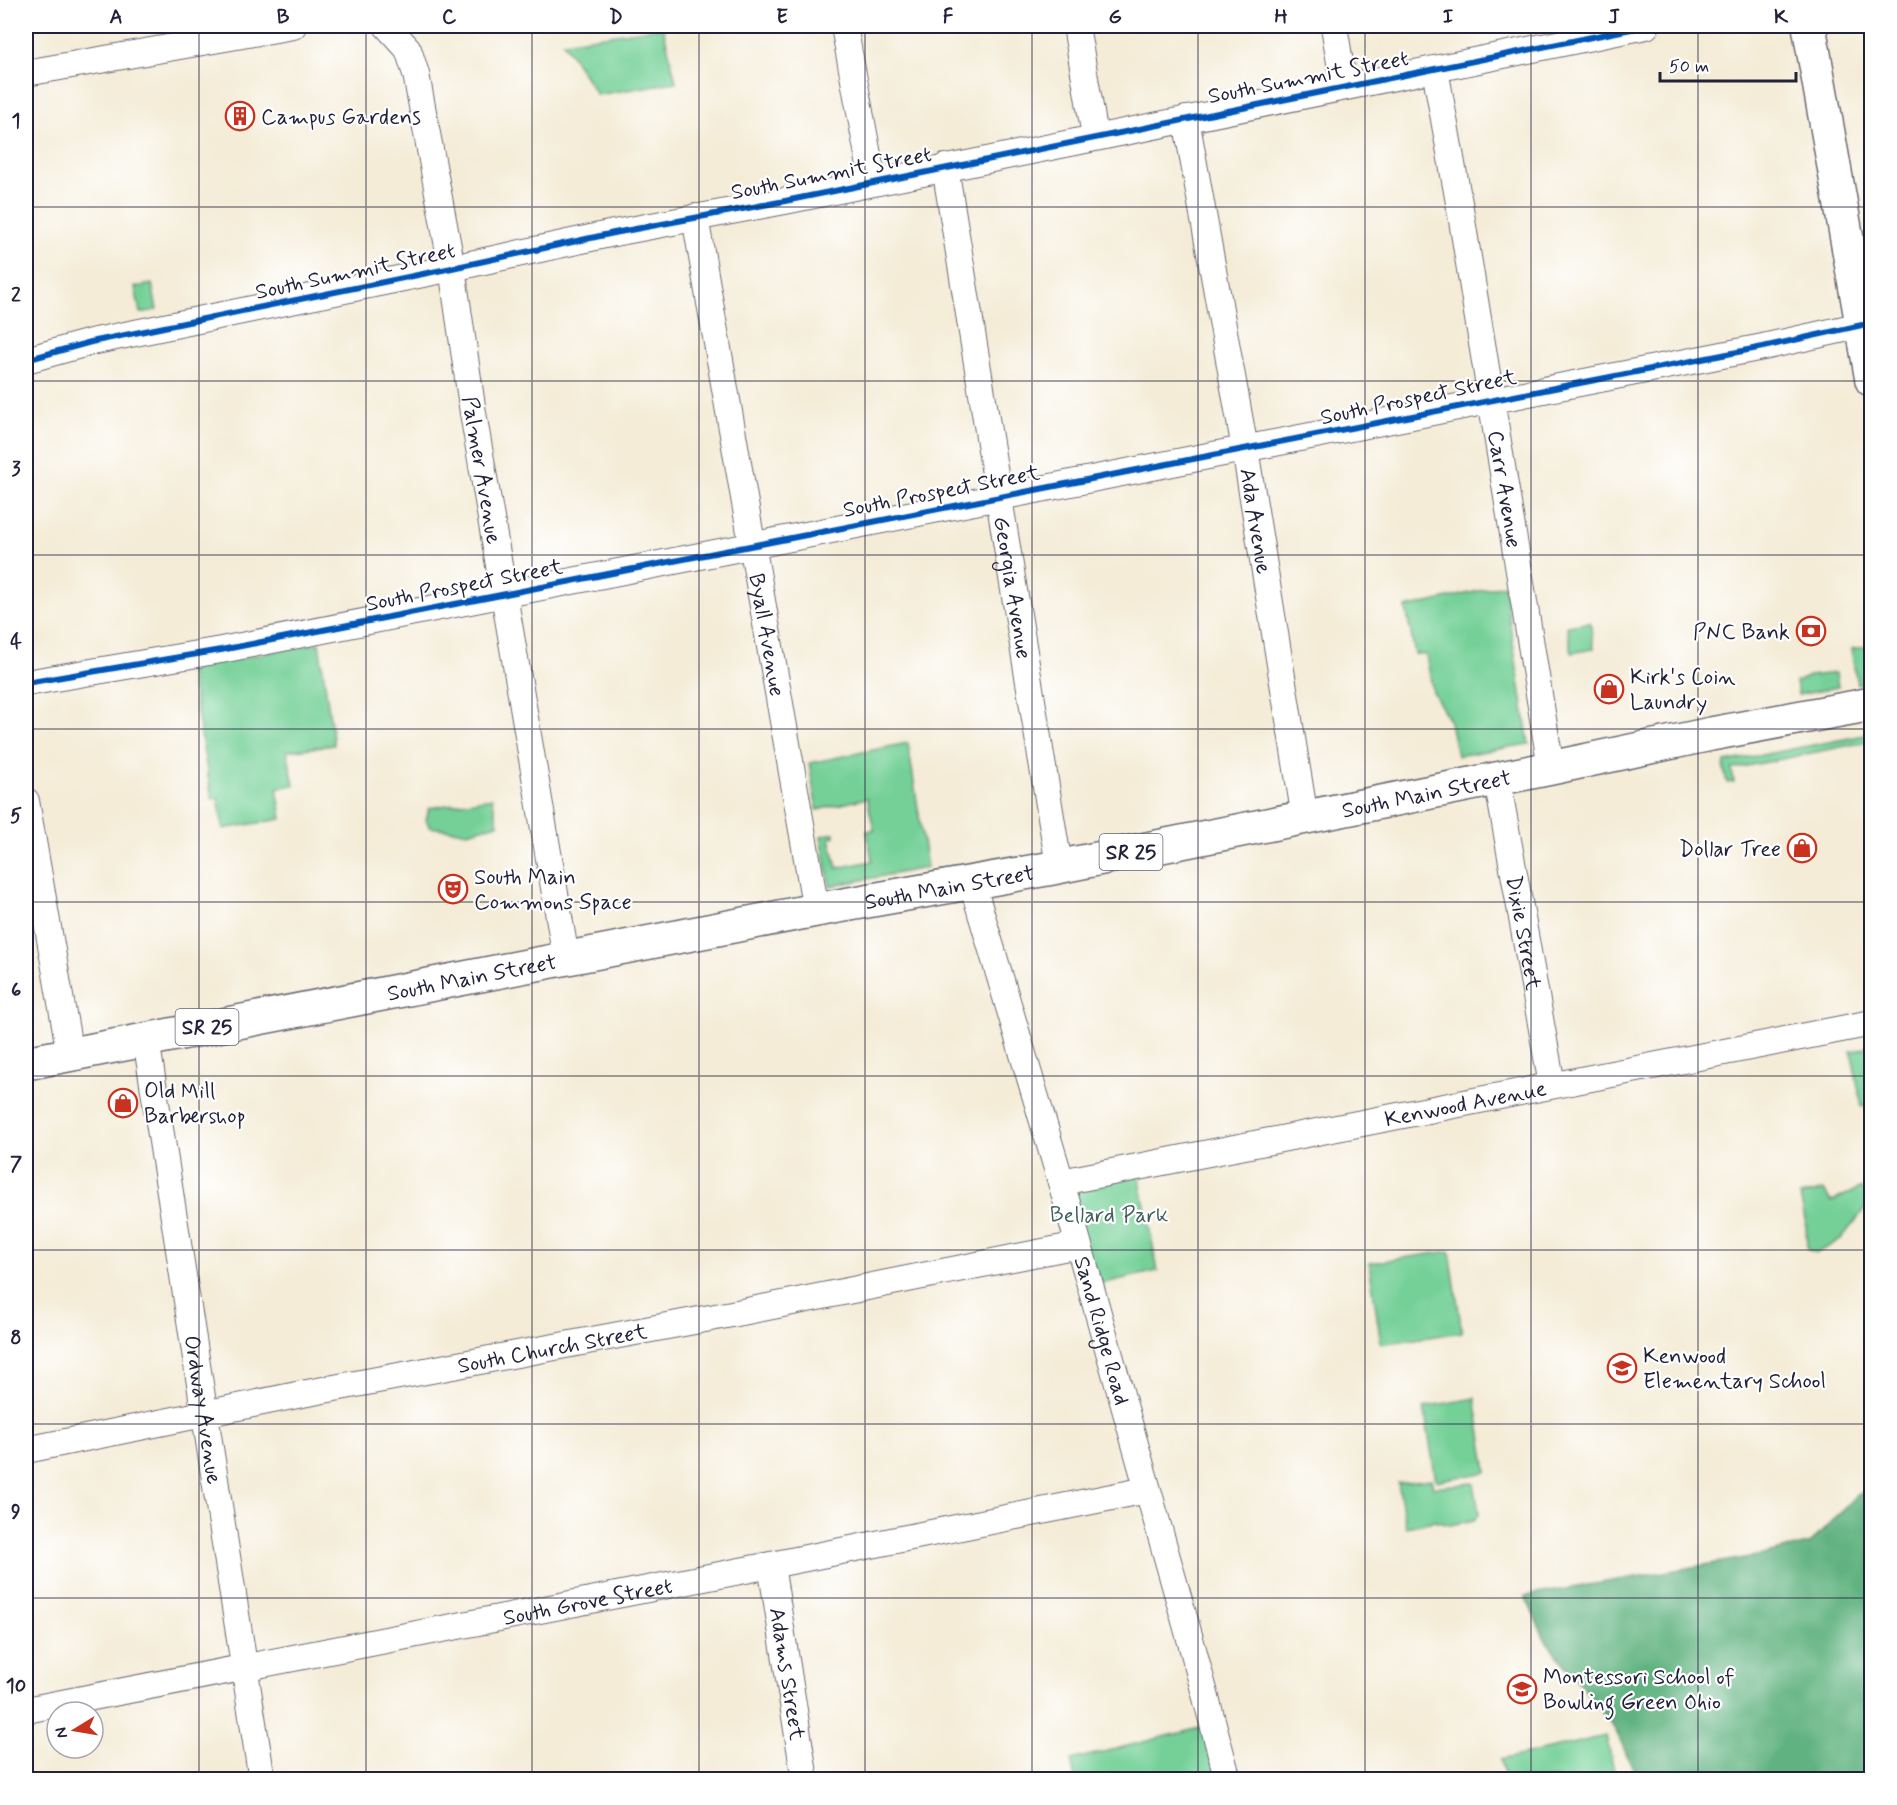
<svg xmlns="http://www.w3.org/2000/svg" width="1897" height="1805" viewBox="0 0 1897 1805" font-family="Mynerve,sans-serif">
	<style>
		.green { fill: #75d097; stroke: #4c7969; stroke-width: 1.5 }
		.forest { fill: #60b280; stroke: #416a5e; stroke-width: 1.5 }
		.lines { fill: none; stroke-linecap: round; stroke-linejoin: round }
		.minor-casing { stroke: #6c6972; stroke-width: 28 }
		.major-casing { stroke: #6c6972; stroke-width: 36 }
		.minor { stroke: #fff; stroke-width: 26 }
		.major { stroke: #fff; stroke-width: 33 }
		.cycleway-casing { stroke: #fff; stroke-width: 10 }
		.cycleway { stroke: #0057b8; stroke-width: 6 }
		.grid { fill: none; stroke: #22223b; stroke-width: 1.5; stroke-opacity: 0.55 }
		.labels { text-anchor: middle; stroke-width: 4.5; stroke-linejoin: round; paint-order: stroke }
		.shield { fill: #fff; stroke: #646476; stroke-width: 1.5 }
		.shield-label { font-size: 21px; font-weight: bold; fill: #22223b }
		.street-label { font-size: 22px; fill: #22223b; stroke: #fff }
		.poi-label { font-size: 22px; fill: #22223b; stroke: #fff; text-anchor: start }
		.park-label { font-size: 22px; fill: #3f5f5b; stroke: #fff }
		.neatline { fill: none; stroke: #22223b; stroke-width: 2 }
		.grid-label { font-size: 20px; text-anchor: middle; font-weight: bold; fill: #22223b }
	</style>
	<rect width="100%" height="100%" fill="#fff"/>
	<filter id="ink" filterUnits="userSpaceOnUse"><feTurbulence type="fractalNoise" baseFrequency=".0167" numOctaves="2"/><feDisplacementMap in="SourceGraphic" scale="12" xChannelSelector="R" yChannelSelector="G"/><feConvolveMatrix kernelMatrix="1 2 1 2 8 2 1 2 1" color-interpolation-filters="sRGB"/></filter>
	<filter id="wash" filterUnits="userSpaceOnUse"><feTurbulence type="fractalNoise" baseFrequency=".008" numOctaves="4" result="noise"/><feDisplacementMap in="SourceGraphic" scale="24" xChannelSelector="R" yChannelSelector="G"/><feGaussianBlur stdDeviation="1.35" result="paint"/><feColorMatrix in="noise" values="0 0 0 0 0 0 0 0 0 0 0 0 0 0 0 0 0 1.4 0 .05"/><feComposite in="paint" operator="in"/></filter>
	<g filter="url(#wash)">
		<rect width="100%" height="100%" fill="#f4ecd7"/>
		<g class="green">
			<path d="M663 27 676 82 597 95 563 42Z"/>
			<path d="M152 284 157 310 140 313 135 287Z"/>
			<path d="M1504 585 1529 744 1457 756 1450 722 1433 692 1426 655 1415 654 1406 608Z"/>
			<path d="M1590 622 1594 649 1572 653 1567 626Z"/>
			<path d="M319 643 334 745 287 751 294 785 277 788 282 819 223 829 218 798 212 799 189 667Z"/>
			<path d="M1871 646V680L1857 684 1851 649Z"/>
			<path d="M1836 673 1838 687 1798 695 1796 682 1809 676Z"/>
			<path d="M1871 734V741L1732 769 1734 782 1727 783 1724 769 1725 762Z"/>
			<path d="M908 743 927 867 925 868 830 886 821 836 834 833V837L830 838 837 868 872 861 867 831 874 830 867 798 817 810 809 763Z"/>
			<path d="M492 798 498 824 467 832 430 827 426 820 429 808Z"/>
			<path d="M1871 1046V1105L1862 1107 1851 1051Z"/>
			<path d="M1137 1166 1158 1271 1090 1286 1071 1179Z"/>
			<path d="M1860 1188 1866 1193 1868 1205 1841 1239 1817 1253 1807 1249 1806 1224 1800 1196 1824 1190 1831 1202Z"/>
			<path d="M1450 1251 1462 1332 1381 1344 1369 1263Z"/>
			<path d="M1475 1398 1487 1472 1436 1481 1424 1407Z"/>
			<path d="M1431 1479 1433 1487 1474 1483 1479 1513 1474 1520 1450 1525 1434 1521 1406 1527 1398 1483Z"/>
			<path d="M1204 1727 1218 1779H1075L1071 1760Z"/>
			<path d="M1606 1736 1616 1779H1505L1500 1760Z"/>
		</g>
		<path class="forest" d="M1871 1488V1779H1638L1615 1729 1545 1639 1525 1596 1762 1555 1811 1543 1856 1496Z"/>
	</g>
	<g filter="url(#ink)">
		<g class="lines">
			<g class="minor-casing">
				<g id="minor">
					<path id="s1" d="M387 26 408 49 416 74 452 268 473 413 566 958"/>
					<path d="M844 26 873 182"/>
					<path d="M1076 26 1095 136"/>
					<path d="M1334 26 1344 87"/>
					<path id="s2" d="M1435 69 1461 214 1551 768"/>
					<path d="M26 73 293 26"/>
					<path id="s3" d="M1186 119 1245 449 1305 818"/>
					<path id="s4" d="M945 167 1059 866"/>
					<path id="s5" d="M695 217 816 910"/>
					<path d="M26 360 91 342 452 268 614 233 785 201 1646 26"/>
					<path d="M26 683 221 650 1763 347 1862 325"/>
					<path id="s6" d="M1497 779 1552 1085"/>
					<path d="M26 801 70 1054"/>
					<path id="s7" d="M972 883 1061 1182 1194 1653 1228 1780"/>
					<path id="s8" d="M146 1039 262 1780"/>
					<path id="s9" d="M1061 1182 1872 1023"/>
					<path id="s10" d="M26 1450 302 1394 737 1313 1078 1245"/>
					<path id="s11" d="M771 1565 805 1780"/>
					<path id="s12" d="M26 1710 771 1565 1147 1490"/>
				</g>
			</g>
			<g class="major-casing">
				<g id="major">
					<path d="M1809 26 1872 380"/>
					<path id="s13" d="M26 1063 816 910 1047 869 1551 768 1711 734 1872 704"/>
				</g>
			</g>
			<use href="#minor" class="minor"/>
			<use href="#major" class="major"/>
			<g class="cycleway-casing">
				<g id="cycleway">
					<path d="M26 360 91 342 452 268 614 233 785 201 1646 26"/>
					<path d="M26 683 221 650 1763 347 1862 325"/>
				</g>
			</g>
			<use href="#cycleway" class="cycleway"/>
		</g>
	</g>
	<path class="grid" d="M199 26V1780M366 26V1780M532 26V1780M699 26V1780M865 26V1780M1032 26V1780M1198 26V1780M1365 26V1780M1531 26V1780M1698 26V1780M26 207H1872M26 381H1872M26 555H1872M26 729H1872M26 902H1872M26 1076H1872M26 1250H1872M26 1424H1872M26 1598H1872"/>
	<defs>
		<g id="building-ring" transform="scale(1.5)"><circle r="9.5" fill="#fff" stroke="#c8321e" stroke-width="1.5"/><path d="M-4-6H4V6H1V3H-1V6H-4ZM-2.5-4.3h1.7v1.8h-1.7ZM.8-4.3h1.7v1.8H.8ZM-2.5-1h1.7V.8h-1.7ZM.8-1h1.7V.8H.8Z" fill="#c8321e"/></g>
		<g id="bank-ring" transform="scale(1.5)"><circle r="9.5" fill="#fff" stroke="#c8321e" stroke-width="1.5"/><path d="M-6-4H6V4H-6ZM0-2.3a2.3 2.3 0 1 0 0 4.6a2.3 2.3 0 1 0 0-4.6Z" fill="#c8321e"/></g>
		<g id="shop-ring" transform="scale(1.5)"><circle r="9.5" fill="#fff" stroke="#c8321e" stroke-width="1.5"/><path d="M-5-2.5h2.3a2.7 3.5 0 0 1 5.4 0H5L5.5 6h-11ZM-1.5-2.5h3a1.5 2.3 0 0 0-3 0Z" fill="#c8321e"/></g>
		<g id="theatre-ring" transform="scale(1.5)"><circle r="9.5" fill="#fff" stroke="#c8321e" stroke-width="1.5"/><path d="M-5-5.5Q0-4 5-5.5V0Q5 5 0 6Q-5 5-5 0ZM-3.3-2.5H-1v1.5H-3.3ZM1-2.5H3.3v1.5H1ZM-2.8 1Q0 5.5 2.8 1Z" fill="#c8321e"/></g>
		<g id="school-ring" transform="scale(1.5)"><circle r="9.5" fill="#fff" stroke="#c8321e" stroke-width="1.5"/><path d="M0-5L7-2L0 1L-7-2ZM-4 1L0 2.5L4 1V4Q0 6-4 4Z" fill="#c8321e"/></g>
	</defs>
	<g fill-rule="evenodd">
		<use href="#building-ring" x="240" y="116"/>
		<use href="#bank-ring" x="1811" y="631"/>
		<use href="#shop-ring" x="1609" y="689"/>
		<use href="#shop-ring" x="1802" y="848"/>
		<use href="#theatre-ring" x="453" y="889"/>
		<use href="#shop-ring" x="123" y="1103"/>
		<use href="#school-ring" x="1622" y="1368"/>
		<use href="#school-ring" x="1522" y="1689"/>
	</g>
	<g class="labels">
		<g class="shield">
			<rect x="1099.5" y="834" width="63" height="36" rx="4.5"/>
			<rect x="175.5" y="1009" width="63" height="36" rx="4.5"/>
		</g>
		<g class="shield-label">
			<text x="1131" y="859">SR 25</text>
			<text x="207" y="1034">SR 25</text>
		</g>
		<g class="street-label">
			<text transform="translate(1308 76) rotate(-11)" y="8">South Summit Street</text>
			<text transform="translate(831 172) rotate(-11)" y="8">South Summit Street</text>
			<text transform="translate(355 270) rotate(-12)" y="8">South Summit Street</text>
			<text transform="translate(1418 396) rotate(-12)" y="8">South Prospect Street</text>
			<text dy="8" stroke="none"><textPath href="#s1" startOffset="459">Palmer Avenue</textPath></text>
			<text dy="8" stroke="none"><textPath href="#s2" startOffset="426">Carr Avenue</textPath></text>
			<text transform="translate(941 490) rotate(-11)" y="8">South Prospect Street</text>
			<text dy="8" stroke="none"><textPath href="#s3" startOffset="408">Ada Avenue</textPath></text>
			<text transform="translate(464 584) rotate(-11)" y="8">South Prospect Street</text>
			<text dy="8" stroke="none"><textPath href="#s4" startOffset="426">Georgia Avenue</textPath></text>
			<text dy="8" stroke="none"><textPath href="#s5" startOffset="424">Byall Avenue</textPath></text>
			<text dy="8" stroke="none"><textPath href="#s13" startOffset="1426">South Main Street</textPath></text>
			<text dy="8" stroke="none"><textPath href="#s13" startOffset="940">South Main Street</textPath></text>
			<text dy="8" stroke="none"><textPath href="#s6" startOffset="156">Dixie Street</textPath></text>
			<text dy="8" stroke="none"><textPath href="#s13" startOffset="454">South Main Street</textPath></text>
			<text dy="8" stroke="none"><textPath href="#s9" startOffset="412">Kenwood Avenue</textPath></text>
			<text dy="8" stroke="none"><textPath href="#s7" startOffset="466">Sand Ridge Road</textPath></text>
			<text dy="8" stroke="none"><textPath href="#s10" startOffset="536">South Church Street</textPath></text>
			<text dy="8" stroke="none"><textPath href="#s8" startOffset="375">Ordway Avenue</textPath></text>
			<text dy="8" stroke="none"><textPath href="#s12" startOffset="572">South Grove Street</textPath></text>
			<text dy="8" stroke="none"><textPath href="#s11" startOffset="110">Adams Street</textPath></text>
		</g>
		<g class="poi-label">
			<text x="261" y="124">Campus Gardens</text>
			<text x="1790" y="639" text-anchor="end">PNC Bank</text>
			<text x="1630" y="684">Kirk's Coin<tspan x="1630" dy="25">Laundry</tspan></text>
			<text x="1781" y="856" text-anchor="end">Dollar Tree</text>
			<text x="474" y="884">South Main<tspan x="474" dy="25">Commons Space</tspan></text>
			<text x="144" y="1098">Old Mill<tspan x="144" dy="25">Barbershop</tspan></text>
			<text x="1643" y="1363">Kenwood<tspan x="1643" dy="25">Elementary School</tspan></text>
			<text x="1543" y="1684">Montessori School of<tspan x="1543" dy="25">Bowling Green Ohio</tspan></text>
		</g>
		<g class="park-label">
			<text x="1109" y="1222">Bellard Park</text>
		</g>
	</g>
	<rect width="1897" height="1805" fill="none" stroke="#fff" stroke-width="66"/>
	<g transform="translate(75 1730) rotate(259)"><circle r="28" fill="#ffffff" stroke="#a7a7b1" stroke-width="1.5"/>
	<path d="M0-4.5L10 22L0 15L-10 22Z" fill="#c8321e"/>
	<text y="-9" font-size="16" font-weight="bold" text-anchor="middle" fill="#22223b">N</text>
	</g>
	<path d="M1660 72v9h136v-9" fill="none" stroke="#22223b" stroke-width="3"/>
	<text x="1669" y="72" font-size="18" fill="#22223b" stroke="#ffffff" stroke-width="4.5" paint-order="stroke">50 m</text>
	<rect x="33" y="33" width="1831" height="1739" class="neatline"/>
	<g class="grid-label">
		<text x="116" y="23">A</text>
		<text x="283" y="23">B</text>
		<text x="449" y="23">C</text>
		<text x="616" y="23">D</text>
		<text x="782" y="23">E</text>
		<text x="948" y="23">F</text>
		<text x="1115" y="23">G</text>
		<text x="1281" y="23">H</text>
		<text x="1448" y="23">I</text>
		<text x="1614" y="23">J</text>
		<text x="1781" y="23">K</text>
		<text x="16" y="127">1</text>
		<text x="16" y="301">2</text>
		<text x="16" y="475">3</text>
		<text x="16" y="648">4</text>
		<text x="16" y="822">5</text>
		<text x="16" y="996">6</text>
		<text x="16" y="1170">7</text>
		<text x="16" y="1344">8</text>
		<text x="16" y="1518">9</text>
		<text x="16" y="1692">10</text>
	</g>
</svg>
